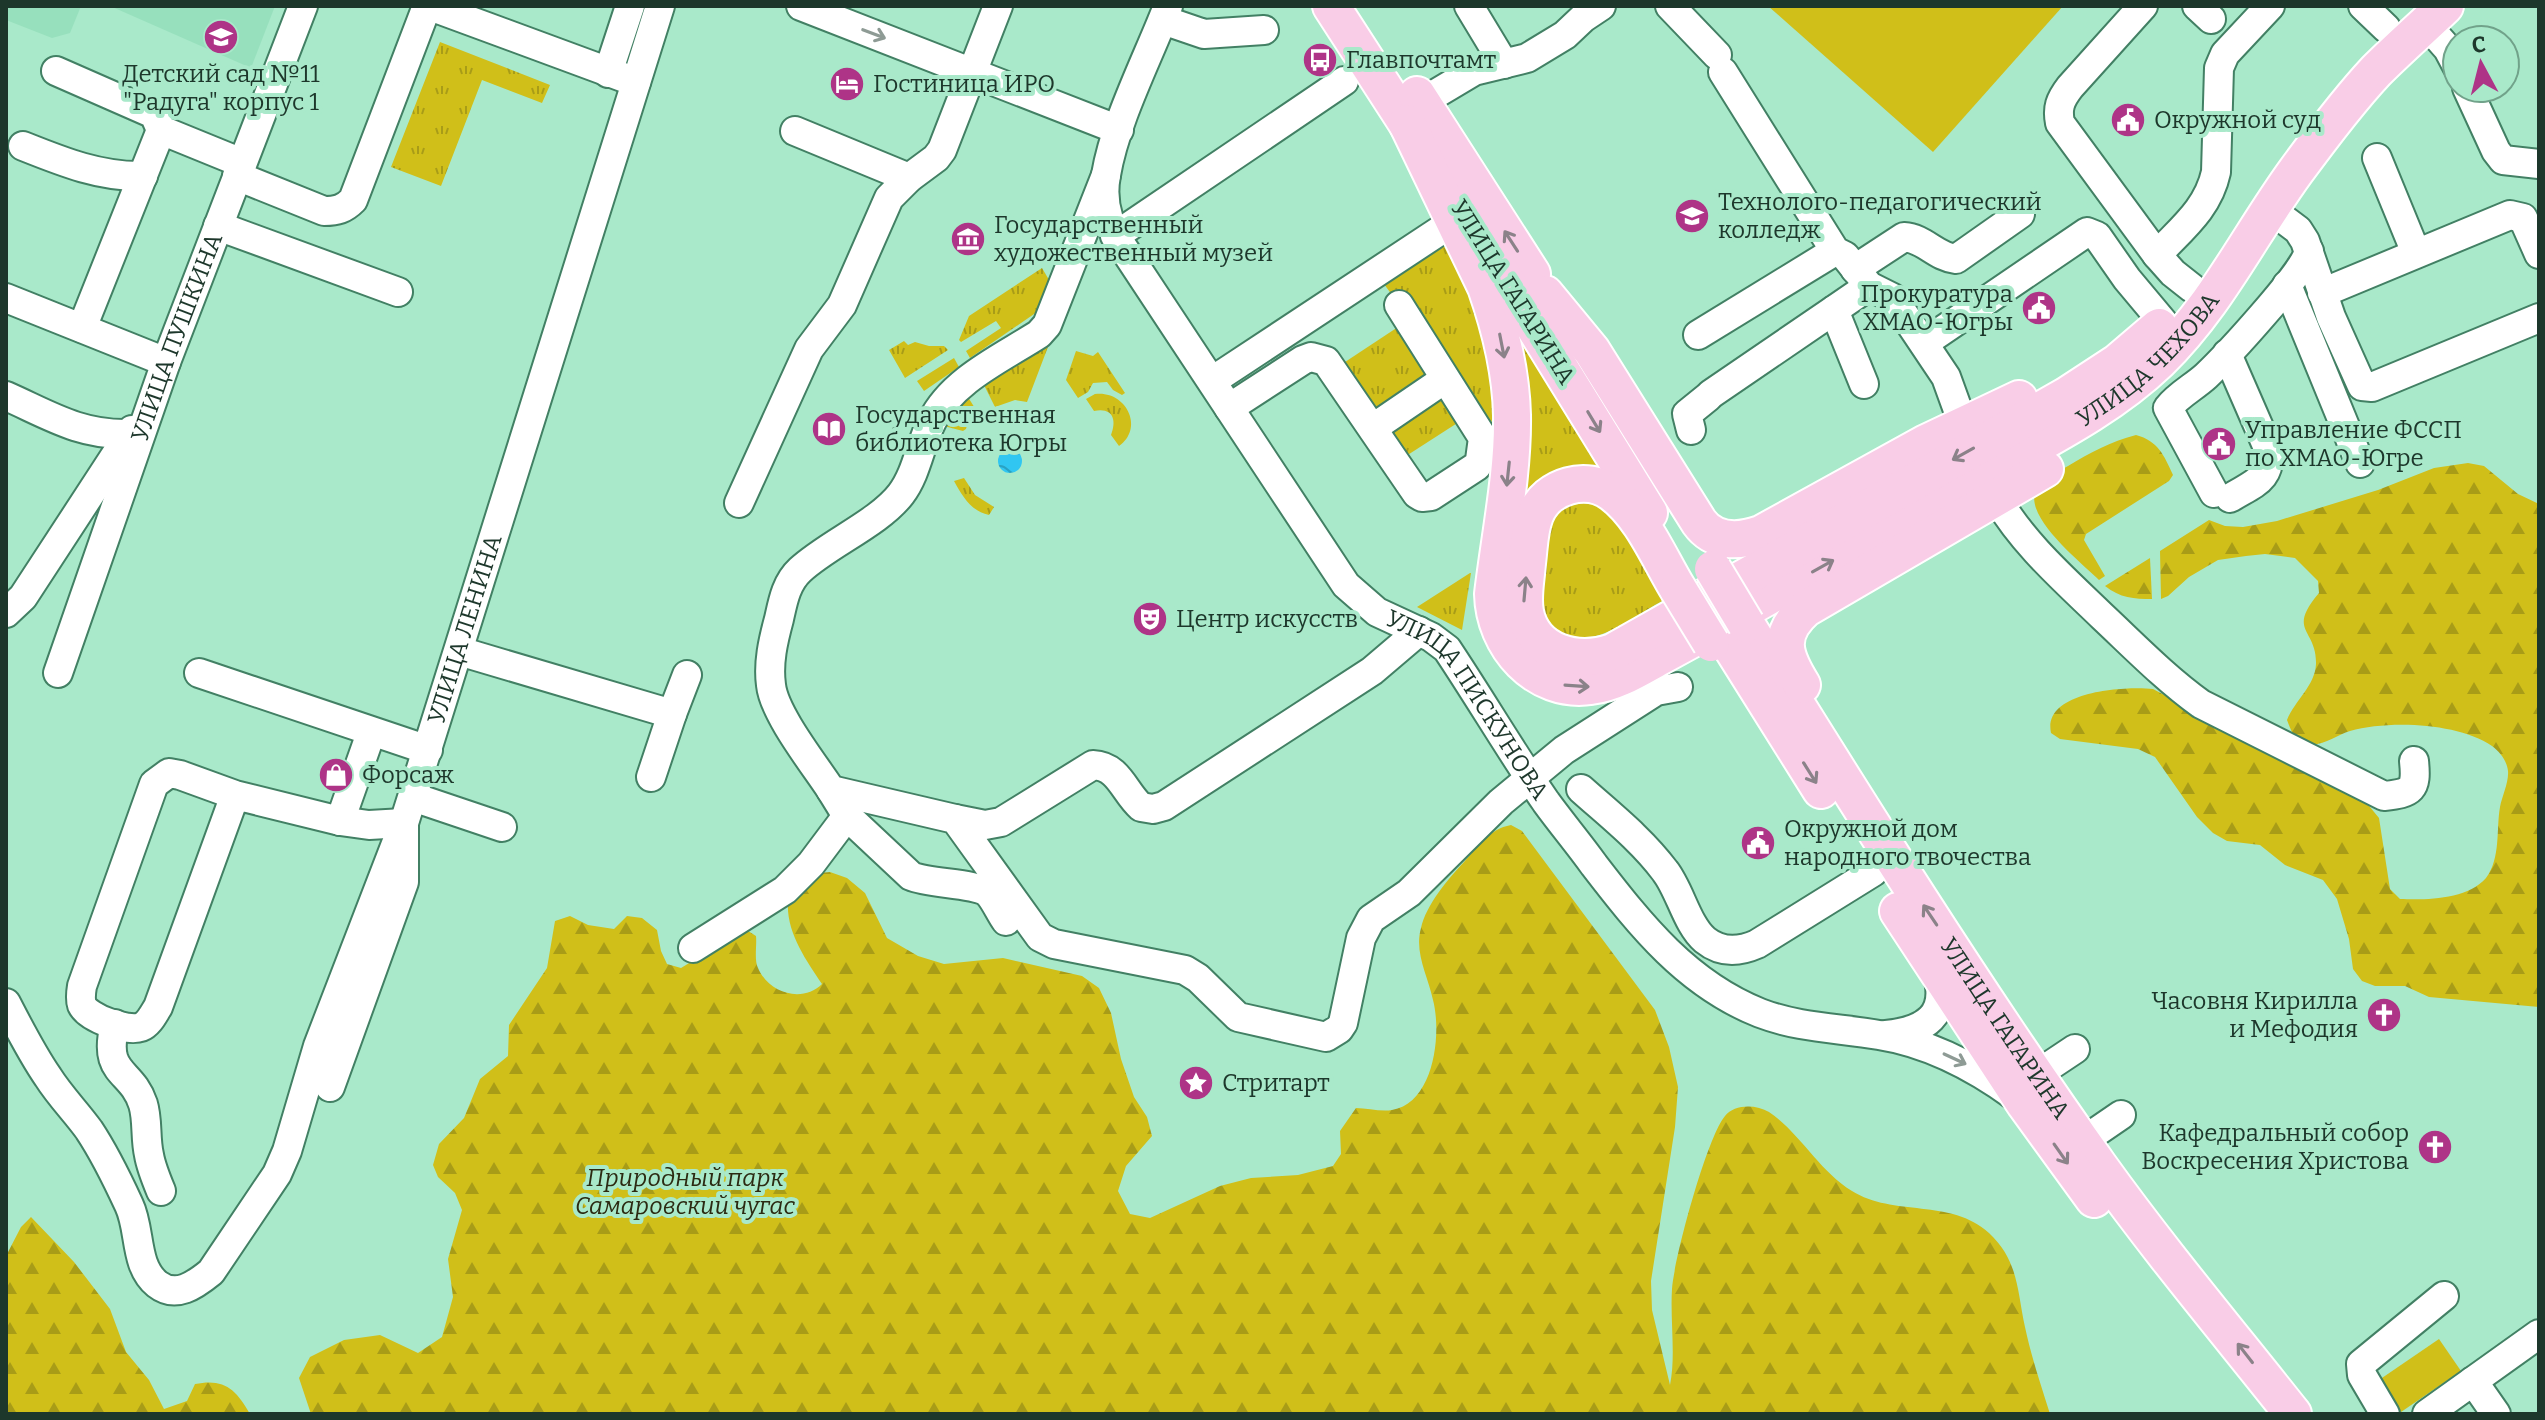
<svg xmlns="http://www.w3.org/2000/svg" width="2545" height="1420" viewBox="0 0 2545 1420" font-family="Bitter,serif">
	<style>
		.built { fill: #97e0bd }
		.grass { fill: url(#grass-tufts) }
		.forest { fill: url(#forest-firs) }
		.pitch { fill: #d0bf19 }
		.water { fill: url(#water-waves) }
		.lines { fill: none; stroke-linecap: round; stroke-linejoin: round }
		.minor-casing { stroke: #428064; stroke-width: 32 }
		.major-casing { stroke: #fff; stroke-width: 40 }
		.minor { stroke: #fff; stroke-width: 28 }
		.major { stroke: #f9cde7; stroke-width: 36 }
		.major-bridge-casing { stroke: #fff; stroke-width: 40; stroke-linecap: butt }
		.major-bridge { stroke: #f9cde7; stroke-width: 36 }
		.oneway { stroke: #8e9b95 }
		.oneway2 { stroke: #8b8289 }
		.labels { text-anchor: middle; stroke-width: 8; stroke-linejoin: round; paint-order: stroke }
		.poi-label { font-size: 24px; fill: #1d372b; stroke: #a9e9ca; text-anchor: start }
		.street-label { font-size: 24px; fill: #1d372b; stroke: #a9e9ca }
		.park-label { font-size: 24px; font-style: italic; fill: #2c2a12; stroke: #a9e9ca }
	</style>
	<defs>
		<pattern id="grass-tufts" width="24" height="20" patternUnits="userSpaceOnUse" patternTransform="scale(2)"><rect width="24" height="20" fill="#d0bf19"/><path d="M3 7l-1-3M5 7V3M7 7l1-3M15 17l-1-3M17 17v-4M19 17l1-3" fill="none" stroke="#a89c17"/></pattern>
		<pattern id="forest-firs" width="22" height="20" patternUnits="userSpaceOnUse" patternTransform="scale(2)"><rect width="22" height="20" fill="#d0bf19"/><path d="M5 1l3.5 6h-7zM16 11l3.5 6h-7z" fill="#a89c17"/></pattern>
		<pattern id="water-waves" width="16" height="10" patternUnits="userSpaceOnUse" patternTransform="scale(2)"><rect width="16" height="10" fill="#31c6f1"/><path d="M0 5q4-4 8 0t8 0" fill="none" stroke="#29a2c3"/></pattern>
	</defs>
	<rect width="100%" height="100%" fill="#a9e9ca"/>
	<g class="built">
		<path d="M6 6H81L70 33 52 38 6 20Z"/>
		<path d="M110 6H275L251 68Z"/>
	</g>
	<g class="grass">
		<path d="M440 42 550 85 542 103 482 80 441 186 391 167Z"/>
		<path d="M1446 244C1457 267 1474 292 1481 317 1487 342 1501 407 1489 428L1384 284Z"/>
		<path d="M1042 268 1052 285 1037 312 970 358 966 351 1001 328 996 321 961 342 959 340 969 316Z"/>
		<path d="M1401 325 1433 374 1377 414 1342 364Z"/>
		<path d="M1517 334 1522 335 1605 472 1523 508Z"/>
		<path d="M1051 339 1027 402 1015 400 995 407 982 381Z"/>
		<path d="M904 341 908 345 915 342 929 346H944L948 350 905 378 889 350Z"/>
		<path d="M1076 351 1093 356 1098 352 1125 393 1122 395 1113 390 1107 382 1093 383 1088 392 1078 398 1066 380Z"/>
		<path d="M954 358 959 367 924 391 917 381Z"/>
		<path d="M1437 393 1462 420 1403 458 1387 433Z"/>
		<path d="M966 394 978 413 968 422 966 429 963 431 940 425Z"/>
		<path d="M1095 394C1126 390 1145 428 1119 446L1111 435C1117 420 1113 407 1094 411L1086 399Z"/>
		<path d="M964 478 975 495 994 507 989 515C971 511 963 497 954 481Z"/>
		<path d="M1570 497 1616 510 1664 600C1635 615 1590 654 1558 632 1550 626 1542 619 1541 608 1538 587 1544 545 1545 522Z"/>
		<path d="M1471 573 1462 630 1417 607 1470 573Z"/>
	</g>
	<g class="forest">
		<path d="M2136 435C2158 441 2164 455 2173 475L2169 481 2086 534 2084 540 2105 576 2099 580C2082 563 2018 513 2038 487 2044 478 2059 471 2068 466 2091 452 2110 442 2136 435Z"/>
		<path d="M2468 463 2484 466 2518 494 2539 504V1007L2429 997 2405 986H2375L2362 981 2353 969 2349 939 2337 899 2323 880 2285 865 2260 845 2227 841 2213 833 2197 817 2155 757 2138 749 2060 739 2051 733C2042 691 2125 686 2153 689L2365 801 2379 818 2390 889 2400 899C2425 900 2467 900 2486 878 2501 858 2496 829 2500 807 2502 796 2509 782 2508 771 2507 761 2500 752 2492 746 2458 723 2390 720 2350 731 2336 735 2320 749 2305 743 2293 739 2291 730 2287 720 2295 700 2315 686 2316 664 2317 628 2286 632 2319 593L2318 581 2295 558 2265 554 2246 556 2218 560 2189 577 2168 596 2161 599 2160 551 2209 520 2225 526 2243 527 2277 521 2378 490 2434 468Z"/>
		<path d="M2150 558 2152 599C2134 599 2120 598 2105 586Z"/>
		<path d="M1511 825 1522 831 1655 1010 1669 1047 1678 1087 1675 1127 1651 1281 1652 1310 1670 1385C1676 1356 1670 1320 1672 1289 1674 1259 1707 1137 1725 1116 1734 1104 1756 1104 1769 1112 1800 1133 1819 1171 1852 1191 1893 1217 1951 1198 1989 1233 2019 1261 2017 1291 2025 1327 2031 1356 2041 1385 2050 1414H311L299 1378 310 1357 344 1340 380 1335 418 1353 442 1337 453 1297 448 1259 462 1210 455 1193 438 1177 433 1165 439 1144 464 1118 480 1079 508 1056 509 1025 547 968 555 921 570 916 588 925 614 929 627 916 642 918 657 930 661 951 667 964 681 968 745 929 756 936C757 945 754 960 758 968 769 994 803 1003 822 984 806 960 786 932 788 902L819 873 830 872 847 878 865 893 887 938 918 956 944 964 1003 958 1082 976 1099 988 1111 1013 1121 1059 1134 1097 1147 1117 1152 1136 1126 1166 1118 1191 1130 1214 1150 1218 1220 1186 1251 1178 1298 1175 1333 1166 1341 1154 1340 1131 1356 1108C1367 1108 1381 1112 1392 1110 1434 1103 1442 1034 1433 1000 1428 976 1414 953 1421 928 1426 905 1448 879 1464 862 1478 846 1489 829 1511 825Z"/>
		<path d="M31 1217 74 1262 110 1309 126 1352 149 1380 164 1409 187 1401 195 1384C224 1378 236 1389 250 1414H6V1256L21 1227Z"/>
	</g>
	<g class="pitch">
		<path d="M1768 6H2063L1933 152Z"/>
		<path d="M2439 1339 2461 1371 2401 1412 2379 1380Z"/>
	</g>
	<circle class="water" cx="1010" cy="461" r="12"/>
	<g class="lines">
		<g class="minor-casing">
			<g id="minor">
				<path d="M430 6 636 82"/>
				<path d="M801 6 1119 130"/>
				<path id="s1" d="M1168 6C1148 58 1115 121 1106 175 1101 201 1108 225 1122 246L1346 585 1377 612 1431 637 1447 649C1481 700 1512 753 1546 802 1562 824 1579 844 1594 865 1641 926 1687 984 1760 1013 1799 1028 1839 1028 1879 1035 1930 1043 1975 1067 2016 1097"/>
				<path d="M1469 6 1504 64"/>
				<path d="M1670 6 1717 55"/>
				<path d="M2143 6 2070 87C2060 100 2057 108 2060 123L2157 255 2173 273 2192 288"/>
				<path d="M2197 6 2211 19"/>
				<path d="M2363 6 2386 28"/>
				<path d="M1163 20 1204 34 1264 30"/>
				<path d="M2426 24 2448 49 2457 66"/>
				<path d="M56 71 154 114 161 130 242 163"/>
				<path d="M1723 72 1835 251 1845 256 1869 286 1893 298 1946 377 1963 424"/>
				<path d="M608 73 630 6"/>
				<path d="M2467 88 2496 151 2503 160 2539 164"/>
				<path d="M1422 102 1474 71 1527 58 1565 35 1583 18 1601 6"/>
				<path d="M795 131 909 178"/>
				<path d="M23 146C63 162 100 177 143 176"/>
				<path d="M2377 158 2416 253"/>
				<path d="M1106 175 1047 325 1039 334C1002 358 952 380 932 421 920 444 917 473 901 494 879 523 828 544 800 570 786 583 783 601 779 619 773 641 768 663 771 685 774 714 814 764 831 790L955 819 1040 937 1054 944 1185 970 1198 978 1238 1017 1326 1037 1339 1029 1343 1023 1361 938 1371 919 1409 893 1501 802 1564 750 1656 691 1678 687"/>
				<path d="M237 176 324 211C337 211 344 209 353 200L427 6"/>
				<path d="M2270 209 2298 230 2305 241 2331 317 2362 386 2372 387 2539 318"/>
				<path d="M218 226 398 292"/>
				<path d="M1115 236 1344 81"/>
				<path d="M2157 255C2181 229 2208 209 2216 172L2219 68 2225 54 2270 6"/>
				<path d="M1855 269 1904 237C1924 238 1936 257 1956 259L2020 214"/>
				<path d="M2287 285 2360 463"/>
				<path d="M2322 293 2510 215 2523 218 2539 254"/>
				<path d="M6 298 166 362"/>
				<path d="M82 328 161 130"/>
				<path d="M1698 335 1835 251"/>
				<path d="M1924 343 2087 232 2097 236 2127 279 2163 322"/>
				<path d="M2227 354 2268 448C2272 480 2254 483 2230 498"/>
				<path d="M1212 381 1453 222"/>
				<path d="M1864 384 1834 310 1869 286"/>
				<path d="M1711 394 1834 310"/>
				<path d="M6 396C49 415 79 435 128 434"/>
				<path d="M1229 408 1303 360 1311 357 1326 361 1417 494 1422 497 1431 496 1477 466 1480 460 1483 438 1399 305"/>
				<path d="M1373 428 1445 379"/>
				<path d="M1691 430 1687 414 1708 397"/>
				<path d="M2214 493 2168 408C2178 395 2194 387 2206 376 2226 357 2304 273 2309 251"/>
				<path d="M1996 497C2023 544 2065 580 2103 617 2135 647 2165 678 2201 704L2384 796C2412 793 2417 790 2414 761"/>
				<path d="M739 503 809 349 842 305 889 198 909 178 936 158 942 150 998 6"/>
				<path d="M6 613 23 597 132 430"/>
				<path d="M459 651 672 714 651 777"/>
				<path id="s2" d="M58 673 166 362 303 6"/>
				<path d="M199 673 428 750"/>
				<path d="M672 714 687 675"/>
				<path d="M1581 789C1610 815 1641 839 1665 871 1680 890 1687 925 1705 940 1721 953 1739 952 1757 944L1873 872"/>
				<path d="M831 790 847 816 911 876C929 884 976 883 988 893 995 900 1000 913 1006 921"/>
				<path d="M235 795 158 1007C154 1013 149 1024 141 1027 127 1032 88 1018 82 1005 80 999 81 992 82 986L154 784 169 773 180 775 235 795 340 821 369 825 404 823V882L330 1087"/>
				<path d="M413 797 502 827"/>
				<path d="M955 819 985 825 1001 822 1093 765C1119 766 1124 792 1141 807L1153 809 1164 806 1372 671 1419 631"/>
				<path d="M340 821 371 733"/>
				<path d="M693 948 785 890 811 864 847 816"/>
				<path id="s3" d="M6 1003C19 1028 32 1054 48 1077 60 1096 76 1112 89 1130 105 1154 117 1179 129 1205 141 1230 134 1265 157 1284 176 1299 195 1285 211 1272L277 1174 287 1151 318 1046 404 823 660 6"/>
				<path d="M115 1024C102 1076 131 1068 143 1104 148 1120 145 1138 149 1155 151 1167 156 1179 161 1191"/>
				<path d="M1886 1035C1925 1031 1950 1015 1937 973"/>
				<path d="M2036 1075 2075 1049"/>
				<path d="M2083 1141 2121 1115"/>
				<path d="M2473 1381 2496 1414"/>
				<path d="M2385 1414 2362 1375 2361 1364 2444 1296"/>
				<path d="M2427 1414 2539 1334"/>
			</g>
		</g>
		<g class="major-casing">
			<g id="major">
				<path d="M1331 6 1419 142"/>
				<path d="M1417 95 1532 274"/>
				<path id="s4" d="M1407 123 1486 287C1500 327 1511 372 1512 415 1513 474 1500 535 1493 594 1494 645 1536 694 1591 686 1616 683 1639 668 1661 656 1696 637 1732 617 1767 597 1841 556 1914 514 1988 472 2047 439 2110 408 2159 361 2216 306 2250 234 2296 171 2321 137 2347 102 2376 71 2398 49 2422 28 2445 6"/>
				<path d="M1487 250 1649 513"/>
				<path d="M1545 294 1592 351 1699 522C1714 543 1738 542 1761 534L1926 443 2019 399"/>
				<path d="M1678 589C1659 558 1642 515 1612 493 1587 475 1547 485 1535 515 1529 530 1529 548 1527 563 1526 579 1522 596 1525 612 1533 654 1578 664 1613 652L2066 396 2118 362 2159 327"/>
				<path id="s5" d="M1746 624C1860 807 1974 990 2099 1166 2160 1251 2228 1332 2293 1414"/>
				<path d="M1725 637 1821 790"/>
				<path d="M1802 685C1784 656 1776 635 1805 609L2045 469"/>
				<path d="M1898 911 2025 1104 2094 1199"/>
			</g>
		</g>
		<use href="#minor" class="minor"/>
		<use href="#major" class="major"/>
		<g class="major-bridge-casing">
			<g id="major-bridge">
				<path d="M1713 569 1746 624"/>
				<path d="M1678 589 1711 643"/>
			</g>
		</g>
		<use href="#major-bridge" class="major-bridge"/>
	</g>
	<defs><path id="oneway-shaft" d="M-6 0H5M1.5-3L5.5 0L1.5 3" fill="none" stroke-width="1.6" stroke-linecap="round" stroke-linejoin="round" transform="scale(2)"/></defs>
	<g class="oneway">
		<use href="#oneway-shaft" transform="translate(874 34) rotate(21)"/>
		<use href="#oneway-shaft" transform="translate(1955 1059) rotate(25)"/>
	</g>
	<g class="oneway2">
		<use href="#oneway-shaft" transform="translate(1511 241) rotate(-123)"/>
		<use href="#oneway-shaft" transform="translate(1502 346) rotate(79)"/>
		<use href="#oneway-shaft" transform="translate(1594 422) rotate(59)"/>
		<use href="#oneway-shaft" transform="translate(1963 454) rotate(151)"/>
		<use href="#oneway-shaft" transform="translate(1508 474) rotate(96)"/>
		<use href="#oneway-shaft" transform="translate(1823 566) rotate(-29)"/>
		<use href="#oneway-shaft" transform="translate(1525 589) rotate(-85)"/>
		<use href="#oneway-shaft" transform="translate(1577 686) rotate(4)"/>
		<use href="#oneway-shaft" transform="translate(1810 773) rotate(58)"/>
		<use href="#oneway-shaft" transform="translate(1930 915) rotate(-124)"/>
		<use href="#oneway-shaft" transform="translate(2061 1154) rotate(55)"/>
		<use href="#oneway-shaft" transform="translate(2245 1353) rotate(-128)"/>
	</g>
	<defs>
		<g id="school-disc" transform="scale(1.8)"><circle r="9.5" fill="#ae3487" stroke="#a9e9ca"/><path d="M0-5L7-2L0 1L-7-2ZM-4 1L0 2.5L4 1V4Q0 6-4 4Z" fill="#fff"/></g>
		<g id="bus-disc" transform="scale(1.8)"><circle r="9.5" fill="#ae3487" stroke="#a9e9ca"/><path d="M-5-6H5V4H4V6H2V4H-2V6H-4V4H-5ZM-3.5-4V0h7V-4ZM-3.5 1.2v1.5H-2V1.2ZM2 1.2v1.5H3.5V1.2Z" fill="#fff"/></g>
		<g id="hotel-disc" transform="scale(1.8)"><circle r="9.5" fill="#ae3487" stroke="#a9e9ca"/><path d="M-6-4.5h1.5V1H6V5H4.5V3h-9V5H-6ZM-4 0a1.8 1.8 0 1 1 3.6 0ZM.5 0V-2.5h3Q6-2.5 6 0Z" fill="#fff"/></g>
		<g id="civic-disc" transform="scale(1.8)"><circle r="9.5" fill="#ae3487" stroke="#a9e9ca"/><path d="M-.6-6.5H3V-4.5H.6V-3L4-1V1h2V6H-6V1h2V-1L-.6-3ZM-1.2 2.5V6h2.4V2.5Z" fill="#fff"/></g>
		<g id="university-disc" transform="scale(1.8)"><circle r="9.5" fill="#ae3487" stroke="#a9e9ca"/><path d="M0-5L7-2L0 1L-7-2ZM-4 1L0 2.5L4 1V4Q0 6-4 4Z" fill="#fff"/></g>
		<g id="museum-disc" transform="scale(1.8)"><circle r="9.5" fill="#ae3487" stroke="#a9e9ca"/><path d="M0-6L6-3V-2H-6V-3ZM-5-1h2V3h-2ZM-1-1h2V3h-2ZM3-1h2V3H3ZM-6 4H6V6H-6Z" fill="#fff"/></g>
		<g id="library-disc" transform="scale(1.8)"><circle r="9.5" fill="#ae3487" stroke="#a9e9ca"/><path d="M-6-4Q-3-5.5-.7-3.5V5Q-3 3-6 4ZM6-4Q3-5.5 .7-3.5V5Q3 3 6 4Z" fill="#fff"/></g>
		<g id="theatre-disc" transform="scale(1.8)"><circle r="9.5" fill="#ae3487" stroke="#a9e9ca"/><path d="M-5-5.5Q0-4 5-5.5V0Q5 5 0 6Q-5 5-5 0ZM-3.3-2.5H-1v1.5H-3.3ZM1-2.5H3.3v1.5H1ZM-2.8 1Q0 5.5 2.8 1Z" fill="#fff"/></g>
		<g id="shop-disc" transform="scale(1.8)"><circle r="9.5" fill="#ae3487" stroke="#a9e9ca"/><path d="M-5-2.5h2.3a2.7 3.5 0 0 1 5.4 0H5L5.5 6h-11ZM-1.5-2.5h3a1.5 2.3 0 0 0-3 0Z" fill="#fff"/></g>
		<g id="church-disc" transform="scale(1.8)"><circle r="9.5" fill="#ae3487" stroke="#a9e9ca"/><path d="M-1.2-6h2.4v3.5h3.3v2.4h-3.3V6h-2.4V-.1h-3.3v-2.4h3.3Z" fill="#fff"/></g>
		<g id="sight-disc" transform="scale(1.8)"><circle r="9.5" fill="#ae3487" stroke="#a9e9ca"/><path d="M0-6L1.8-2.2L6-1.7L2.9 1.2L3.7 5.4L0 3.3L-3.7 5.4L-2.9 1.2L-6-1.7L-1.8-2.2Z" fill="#fff"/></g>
	</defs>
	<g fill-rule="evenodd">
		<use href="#school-disc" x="221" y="37"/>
		<use href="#bus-disc" x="1320" y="60"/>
		<use href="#hotel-disc" x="847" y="84"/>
		<use href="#civic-disc" x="2128" y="120"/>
		<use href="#university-disc" x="1692" y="216"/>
		<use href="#museum-disc" x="968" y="239"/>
		<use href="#civic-disc" x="2039" y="308"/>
		<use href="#library-disc" x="829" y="429"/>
		<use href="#civic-disc" x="2219" y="444"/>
		<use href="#theatre-disc" x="1150" y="619"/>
		<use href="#shop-disc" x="336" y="775"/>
		<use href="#civic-disc" x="1758" y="843"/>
		<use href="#church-disc" x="2384" y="1015"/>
		<use href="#sight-disc" x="1196" y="1083"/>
		<use href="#church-disc" x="2435" y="1147"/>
	</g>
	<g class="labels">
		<g class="poi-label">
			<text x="1346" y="68">Главпочтамт</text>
			<text x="221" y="82" text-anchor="middle">Детский сад №11<tspan x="221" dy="28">"Радуга" корпус 1</tspan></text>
			<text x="873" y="92">Гостиница ИРО</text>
			<text x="2154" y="128">Окружной суд</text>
			<text x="1718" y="210">Технолого-педагогический<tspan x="1718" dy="28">колледж</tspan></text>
			<text x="994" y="233">Государственный<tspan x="994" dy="28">художественный музей</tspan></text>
			<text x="2013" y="302" text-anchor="end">Прокуратура<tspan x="2013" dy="28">ХМАО-Югры</tspan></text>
			<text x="855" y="423">Государственная<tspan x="855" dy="28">библиотека Югры</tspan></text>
			<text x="2245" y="438">Управление ФССП<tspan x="2245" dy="28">по ХМАО-Югре</tspan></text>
			<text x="1176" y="627">Центр искусств</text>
			<text x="362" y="783">Форсаж</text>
			<text x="1784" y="837">Окружной дом<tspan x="1784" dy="28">народного твочества</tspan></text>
			<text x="2358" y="1009" text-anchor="end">Часовня Кирилла<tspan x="2358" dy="28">и Мефодия</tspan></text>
			<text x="1222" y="1091">Стритарт</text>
			<text x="2409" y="1141" text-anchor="end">Кафедральный собор<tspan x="2409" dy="28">Воскресения Христова</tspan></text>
		</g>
		<g class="street-label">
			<text transform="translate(1513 292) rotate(58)" y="8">УЛИЦА ГАГАРИНА</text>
			<text dy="8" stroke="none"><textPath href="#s2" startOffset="356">УЛИЦА ПУШКИНА</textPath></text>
			<text dy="8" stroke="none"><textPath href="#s4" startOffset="1294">УЛИЦА ЧЕХОВА</textPath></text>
			<text dy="8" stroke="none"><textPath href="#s3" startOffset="1078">УЛИЦА ЛЕНИНА</textPath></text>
			<text dy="8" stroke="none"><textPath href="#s1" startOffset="836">УЛИЦА ПИСКУНОВА</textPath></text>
			<text dy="8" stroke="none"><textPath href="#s5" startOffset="480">УЛИЦА ГАГАРИНА</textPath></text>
		</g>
		<g class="park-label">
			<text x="685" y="1186">Природный парк<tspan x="685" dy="28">Самаровский чугас</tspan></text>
		</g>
	</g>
	<rect width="2545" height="1420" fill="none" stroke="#1d372b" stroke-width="16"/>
	<g transform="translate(2481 64) rotate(353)"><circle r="38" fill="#a9e9ca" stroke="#71a28a" stroke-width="2"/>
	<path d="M0-6L14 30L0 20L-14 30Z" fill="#ae3487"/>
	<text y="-12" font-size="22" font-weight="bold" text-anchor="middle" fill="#1d372b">С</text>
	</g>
</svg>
